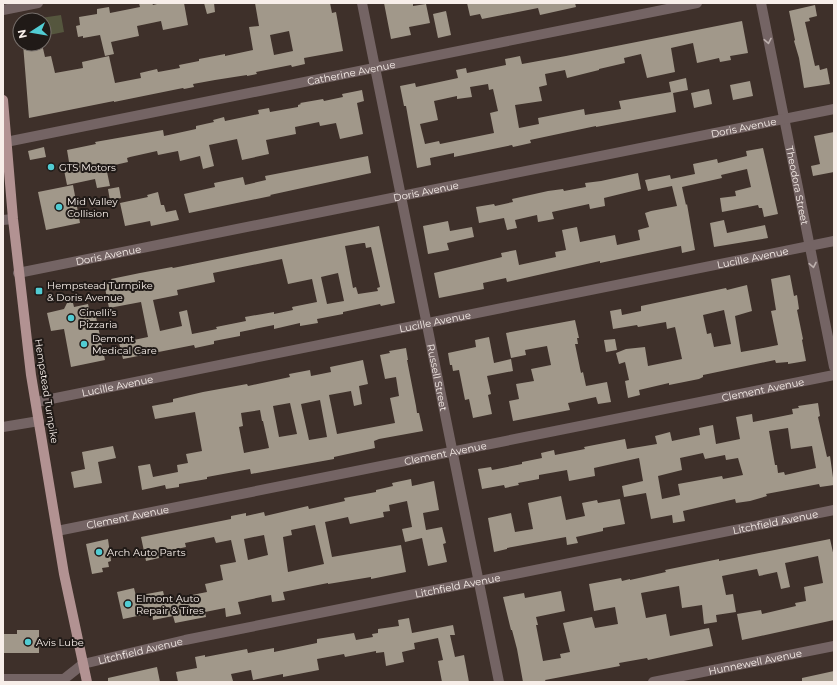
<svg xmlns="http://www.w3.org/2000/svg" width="837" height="685" viewBox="0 0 837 685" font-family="Montserrat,sans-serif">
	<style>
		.green { fill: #55563e }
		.building { fill: #a1988a; fill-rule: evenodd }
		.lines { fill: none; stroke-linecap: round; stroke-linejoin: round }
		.minor { stroke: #746464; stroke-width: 10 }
		.major { stroke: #b29292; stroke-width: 10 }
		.oneway { stroke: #bcb0ad }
		.poi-dot { fill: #51ccd3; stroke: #201a17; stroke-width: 1.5 }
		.labels { text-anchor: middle; stroke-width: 4; stroke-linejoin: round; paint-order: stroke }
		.street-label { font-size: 10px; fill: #f7eee9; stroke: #201a17 }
		.poi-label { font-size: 10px; fill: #f7eee9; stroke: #201a17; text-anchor: start }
	</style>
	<rect width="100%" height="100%" fill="#3e302a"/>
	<path class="green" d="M61 15 64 32 44 36V20H27Z"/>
	<g class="building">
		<path d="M139 3H152L153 5 161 3H184L188 25 163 30 161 21 137 26 139 36 111 42 114 54 105 56 100 35 83 38V36L78 37 76 26 80 25 79 17 97 14V9L109 7 110 13 140 7Z"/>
		<path d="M204 3H214L215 12 207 14Z"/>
		<path d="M255 3H330L332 13 336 12 343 51 304 58 305 64 292 67 291 65 256 72 257 74 247 76V75L215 80 193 84 194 87 184 89 183 88 114 102V101L29 118 23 44H42L45 57 51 56 55 73 83 68 82 62 109 56 115 83 141 78 140 73 157 69 158 72 180 68 179 65 199 61V59L225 54V56L253 50 249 27 259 26ZM289 31 293 51 274 55 270 35Z"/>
		<path d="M384 3H413V6L426 4 430 23 409 27 411 35 391 39Z"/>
		<path d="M467 3H575L576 7 540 15 538 8 482 19 480 14 470 16Z"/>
		<path d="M815 5 817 16 809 18 810 21 805 22 815 66 819 65 820 70 827 68 830 84 804 88 799 58 794 41 795 40 789 11Z"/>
		<path d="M446 11 451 35 438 38 433 14Z"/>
		<path d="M742 21 748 53 730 56 731 60 720 62 719 58 697 63 693 43 671 48 675 72 647 78 641 54 624 58 625 63 599 69V70L567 78 565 70 545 74 547 85 539 87 542 101 515 105 519 128 539 124 538 118 584 109 585 115 621 109 619 101 671 92 669 82 686 78 688 90 673 93 676 112 596 127V126L530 140 531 143 513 147 512 145 454 157V153L430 158 431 165 417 168 406 106H404L400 86 415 83 416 87 458 78 456 70 466 68 467 73 506 65 505 59 520 56 522 64 566 56ZM488 84 489 90 493 89 498 111 490 113 494 133 440 144 439 141 425 144 420 124 438 120 434 101 457 96V99L472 97 470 87Z"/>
		<path d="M750 81 753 96 733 100 730 85Z"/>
		<path d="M709 89 712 104 694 108 691 93Z"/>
		<path d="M362 90 364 101 357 103 363 134 340 139 336 123 320 126 319 122 295 127 296 134 266 140 269 154 242 160 237 139 209 145 214 166 203 169 200 156 180 161 178 151 158 155 157 151 130 157 127 158 128 162 106 167 110 186 97 188 95 179 67 185 64 170 70 168 67 150 96 144 95 142 163 130 164 136 196 129V126L214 122 213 120 224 117 225 121 259 114 258 110 269 108 270 112 298 107V105L301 104 300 103 323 99 324 101 343 97 342 94Z"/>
		<path d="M834 132V172L813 176 811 166 820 164 814 136Z"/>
		<path d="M44 147 46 157 30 160 28 151Z"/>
		<path d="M763 148 778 214 764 217 762 208H759L758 205 722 212 720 198 736 196 735 191 751 187 747 169 721 175 722 178 682 187 686 205 687 204 695 250 682 253 681 246 600 263V261L507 282 506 278 483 283 484 289 439 298 434 273 502 257 501 253 516 250 519 265 556 257 555 252 566 250 562 230 577 227 580 242 615 235 617 245 640 240 638 230 649 227 645 213 651 211 677 206 672 186 648 191 645 180 670 175 671 179 695 174 693 164 717 159 718 163 747 156 746 151Z"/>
		<path d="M368 156 371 173 270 195 271 196 189 213 184 194 215 187 214 183 243 177 245 185 266 180 265 176Z"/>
		<path d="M638 173 641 189 604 198 605 206 590 209 589 204 552 212 554 219 538 222 537 215 515 220 517 228 507 230 504 218 479 223 476 207 494 204 495 206 513 202 512 199 548 191 563 189 564 191 586 187 585 183 601 181Z"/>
		<path d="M73 185 80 223 46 230 38 192Z"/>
		<path d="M119 187 121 198 110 201 108 189Z"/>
		<path d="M158 192 161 205H164L166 212 176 210 179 220 151 226 150 221 125 226 120 203 148 197 147 195Z"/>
		<path d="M724 220 727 233 765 225 768 238 714 247 710 223Z"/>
		<path d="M448 221 450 231 472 227 474 237 447 243 449 250 428 254 423 226Z"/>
		<path d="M379 226 395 303 381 306 380 304 343 312V314L317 319 318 323 300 326V323L274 329V325L240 332V336L214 341V344L195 348 194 345 123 359 119 343 148 337 141 302 109 308 104 283 112 281 111 279 140 273 172 267 173 268ZM363 243H365L366 248 371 247 380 287 377 288 378 291 358 294 356 287 353 288 345 246ZM282 259 288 284 312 279 317 302 292 307 293 310 274 314V312L245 317 246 321 216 327 217 329 192 334 187 310 179 312 182 326 160 331 153 300 178 295 177 290 215 282 213 273ZM338 273 344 301 327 304 321 277Z"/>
		<path d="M790 275 794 296 797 295 799 309 797 310 803 339 802 340 806 361 788 364V362L776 363 775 360 703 375V377L699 379 669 385V383L639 390 640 395 628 398 625 381 629 380 625 362 619 364 616 353 626 349 645 347 648 366 682 359 675 327 667 329 666 322 638 327 637 325 613 329 610 311 621 309 622 315 641 311V306L726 288 727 290 747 285 752 311 735 316 741 352 758 349 778 345 771 311 776 310 771 279ZM724 310 731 344 714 347 711 333 707 334 703 315Z"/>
		<path d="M71 295 74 307 88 304 90 313 95 312 105 360 71 367 64 329 51 331 47 313 64 309Z"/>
		<path d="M575 320 579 338H577L578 344H575L581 373 583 372 586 386 607 382 611 402 598 404 596 397 568 403 570 410 513 421 509 401 519 399 516 384 534 381 531 369 551 365 547 346 525 350 526 355 511 358 506 333Z"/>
		<path d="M489 337 494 363 511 359 513 371 487 376 491 394 488 395 492 414 473 418 469 399 465 400 459 370 453 371 452 365H450L448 353 476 347 475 340Z"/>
		<path d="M615 339 617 350 606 352 604 340Z"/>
		<path d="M406 348 408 360H407L416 406 417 413H419L423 431 379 439 374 441 375 448 334 457V459L251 474 250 469 207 477V479L179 484V487L166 489 165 485 142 490 138 466 150 464 153 477 178 472 177 465 188 463 186 454 202 451 195 412 155 419 152 406 173 402V399L203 392 247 384 248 386 290 377 289 374 310 370 311 376 331 372 330 367 363 360 368 384 359 386 362 404 354 406 351 391 329 395 337 434 395 423 390 398 399 396 396 377 385 379 380 355 390 353 389 351ZM320 400 327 437 309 440 301 404ZM290 403 297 434 279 437 273 406ZM260 410 262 421H263L269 448 244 453 239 427 243 426 241 413Z"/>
		<path d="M818 403 820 416 818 417 827 457 830 456 834 485 820 487 819 484 766 494 767 496 750 501 736 503 735 499 683 511 685 521 673 523 672 515 651 519 646 493 624 497 622 486 643 481 639 458 594 468 595 476 569 481 567 470 539 475V479L518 483 519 485 505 488 504 485 482 489 478 469 491 467 492 470 522 464V462L542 458 541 453 554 450 555 455 585 449 584 447 625 439 627 449 657 444 655 436 670 432 672 441 700 435 699 428 713 425 716 444 740 439 736 417 752 414 753 422 793 414 792 409 799 408 798 406ZM788 428 791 449 812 446 816 468 785 475 784 472 778 473 777 465H775L769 431ZM703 453 705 459 725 455 726 460 738 458 743 475 723 479 722 476 678 484 680 495 662 499 658 476 682 470 680 458Z"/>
		<path d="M113 446 116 458 98 462 102 483 74 488 71 472 85 469 82 452Z"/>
		<path d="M411 479 412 486 434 481 439 510 423 513 426 530 442 527 446 543 443 544 447 562 428 566 422 538 405 542 402 529 412 527 407 501 389 505 390 511 383 512 384 517 350 524 348 517 325 522 332 557 401 545 406 572 371 579V577L328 584V583L283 592 285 600 272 602 271 595 238 602 241 614 226 617 225 608 205 612 206 617 175 623 173 616 153 620 152 613 123 619 117 592 134 588 136 596 163 591 166 603 183 599 182 597 207 592 205 584 223 580 220 565 236 562 231 540 216 543 214 537 185 543 186 547 158 553 159 558 146 561 141 537 231 519V516L246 513V516L264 512 265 516 308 506 309 509 345 501 344 498 376 492V490L393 486 392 483ZM315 525 324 564 288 572 283 537 292 535 291 530ZM264 535 268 555 248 560 244 539Z"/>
		<path d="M561 496 566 520 585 516 582 503 597 500 598 503 620 499 625 524 603 528V531L576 537 578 543 567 545 566 537 507 548V549L494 552 488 518 511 513 515 532 533 529 528 503Z"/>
		<path d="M108 539 111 561 108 562 109 567 102 568 103 572 92 574 86 544Z"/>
		<path d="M830 539 834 557V620L742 640 737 614 761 610 762 614 796 606 795 603 806 601 804 587 823 583 818 556 785 563 790 587 781 589 777 572 759 576 757 569 722 576 726 595 733 594 736 612 716 615 717 622 704 624 702 605 682 608 679 586 641 593 646 618 666 614 670 636 709 628 713 646 648 660 647 658 619 663 620 666 545 680 546 682H523L517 649 512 630H511L503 597 524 593 525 598 561 591 565 611 536 617 538 625H536L543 661 561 658 560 654 570 652 563 623 592 617 595 628 618 624 615 607 594 611 589 584 621 578 622 581 630 579V580L666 572 665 570 719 559V561Z"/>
		<path d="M409 618 412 633 453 625 455 635H450L455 657 464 655 469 682H442L438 661 443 660 438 638 414 643 415 649 402 652 404 662 386 666 384 652 376 653V651L345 657 344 654 317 659 319 670 283 677V674L253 680 251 670 231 674 233 681 225 682H178L176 672 197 668 195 657 205 655V657L247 649 248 653 274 648V652L317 643V639L354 633 356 640 373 637 372 634 378 633V629L399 626 398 620Z"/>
		<path d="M17 630H39V653H3V634H17Z"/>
		<path d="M157 667 160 682H108V678Z"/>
		<path d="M834 671V682H802V678Z"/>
	</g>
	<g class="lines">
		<g class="minor">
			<path id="s1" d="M362 3 499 682"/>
			<path id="s2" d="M761 3 834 367"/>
			<path d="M3 10 38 3"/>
			<path id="s3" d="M6 142 697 3"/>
			<path d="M3 220 13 219"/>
			<path id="s4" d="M18 273 834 109"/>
			<path id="s5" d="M36 402 834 241"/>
			<path d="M3 427 39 421"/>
			<path id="s6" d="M57 531 834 375"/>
			<path id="s7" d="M3 679H64L83 664 185 640 834 510"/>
			<path id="s8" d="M653 682 834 646"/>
		</g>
		<path class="major" d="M3 100 13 219 31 375 64 574 87 682"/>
	</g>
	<defs><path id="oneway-chevron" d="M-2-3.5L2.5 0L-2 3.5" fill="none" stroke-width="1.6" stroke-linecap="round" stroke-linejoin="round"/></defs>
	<g class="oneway">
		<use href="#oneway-chevron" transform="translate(768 41) rotate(79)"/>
		<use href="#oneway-chevron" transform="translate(813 265) rotate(79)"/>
	</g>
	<g class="poi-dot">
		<circle cx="51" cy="167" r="4"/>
		<circle cx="59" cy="207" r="4"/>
		<rect x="35" y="287" width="8" height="8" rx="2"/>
		<circle cx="71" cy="318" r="4"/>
		<circle cx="84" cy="344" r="4"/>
		<circle cx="99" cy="552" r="4"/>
		<circle cx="128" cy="604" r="4"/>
		<circle cx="28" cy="642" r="4"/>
	</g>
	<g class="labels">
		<g class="street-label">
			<text dy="4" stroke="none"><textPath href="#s3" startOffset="352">Catherine Avenue</textPath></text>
			<text dy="4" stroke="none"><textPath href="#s4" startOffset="740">Doris Avenue</textPath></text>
			<text dy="4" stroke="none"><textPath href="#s2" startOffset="186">Theodora Street</textPath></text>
			<text dy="4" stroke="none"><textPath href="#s4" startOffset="416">Doris Avenue</textPath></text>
			<text dy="4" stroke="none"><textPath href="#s4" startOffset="92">Doris Avenue</textPath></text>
			<text dy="4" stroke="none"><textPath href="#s5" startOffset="731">Lucille Avenue</textPath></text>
			<text dy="4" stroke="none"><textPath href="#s5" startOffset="407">Lucille Avenue</textPath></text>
			<text dy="4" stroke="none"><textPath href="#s1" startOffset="382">Russell Street</textPath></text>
			<text dy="4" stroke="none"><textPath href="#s5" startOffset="83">Lucille Avenue</textPath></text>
			<text dy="4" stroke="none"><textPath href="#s6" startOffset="720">Clement Avenue</textPath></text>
			<text transform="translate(47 391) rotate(81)" y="4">Hempstead Turnpike</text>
			<text dy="4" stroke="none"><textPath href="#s6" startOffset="396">Clement Avenue</textPath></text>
			<text dy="4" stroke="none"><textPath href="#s6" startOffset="72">Clement Avenue</textPath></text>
			<text dy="4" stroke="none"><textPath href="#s7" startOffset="792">Litchfield Avenue</textPath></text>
			<text dy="4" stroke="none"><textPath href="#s7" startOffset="468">Litchfield Avenue</textPath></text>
			<text dy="4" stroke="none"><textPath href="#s7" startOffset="144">Litchfield Avenue</textPath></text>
			<text dy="4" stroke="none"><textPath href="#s8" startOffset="104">Hunnewell Avenue</textPath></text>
		</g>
		<g class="poi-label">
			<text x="59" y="171">GTS Motors</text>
			<text x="67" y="205">Mid Valley<tspan x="67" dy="12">Collision</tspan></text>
			<text x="47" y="289">Hempstead Turnpike<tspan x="47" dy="12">&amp; Doris Avenue</tspan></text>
			<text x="79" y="316">Cinelli’s<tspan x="79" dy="12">Pizzaria</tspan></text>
			<text x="92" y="342">Demont<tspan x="92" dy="12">Medical Care</tspan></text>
			<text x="107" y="556">Arch Auto Parts</text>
			<text x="136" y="602">Elmont Auto<tspan x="136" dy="12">Repair &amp; Tires</tspan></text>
			<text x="36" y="646">Avis Lube</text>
		</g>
	</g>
	<rect width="837" height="685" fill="none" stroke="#f7eee9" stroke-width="8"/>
	<g transform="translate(32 32) rotate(258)"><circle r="19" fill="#201a17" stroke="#766f6b"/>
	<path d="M0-3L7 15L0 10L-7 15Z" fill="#51ccd3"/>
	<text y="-6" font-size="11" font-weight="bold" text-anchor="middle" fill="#f7eee9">N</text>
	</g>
</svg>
